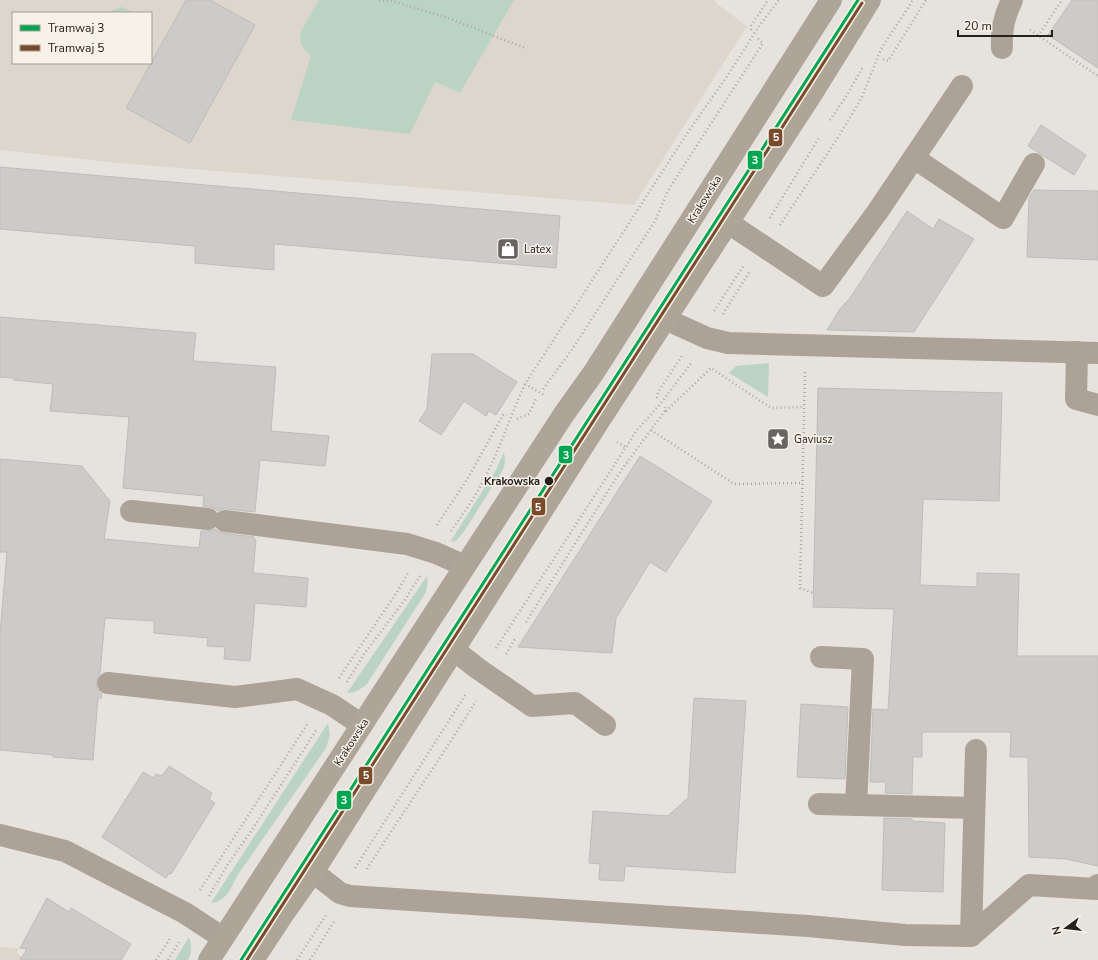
<svg xmlns="http://www.w3.org/2000/svg" width="1098" height="960" viewBox="0 0 1098 960" font-family="'Nunito Sans',sans-serif">
	<style>
		.built { fill: #ddd6cc; fill-rule: evenodd }
		.green { fill: #bbd3c2 }
		.building { fill: #cdcaca; stroke: #bebcbb }
		.lines { fill: none; stroke-linecap: round; stroke-linejoin: round }
		.path { stroke: #ada69d; stroke-width: 2.5; stroke-dasharray: 1 3; stroke-linecap: butt }
		.minor { stroke: #ada297; stroke-width: 22 }
		.major { stroke: #afa498; stroke-width: 22 }
		.tram-1-casing { stroke: #f8f1e8; stroke-width: 6 }
		.tram-2-casing { stroke: #f8f1e8; stroke-width: 6 }
		.tram-1 { stroke: #00a651; stroke-width: 3 }
		.tram-2 { stroke: #7a4b2a; stroke-width: 3 }
		.stop-dot { fill: #23201d; stroke: #f8f1e8; stroke-width: 1.5 }
		.labels { text-anchor: middle; stroke-width: 3; stroke-linejoin: round; paint-order: stroke }
		.street-label { font-size: 11px; fill: #23201d; stroke: #f8f1e8 }
		.poi-label { font-size: 11px; fill: #23201d; stroke: #f8f1e8; text-anchor: start }
		.stop-label { font-size: 11px; font-weight: bold; fill: #23201d; stroke: #f8f1e8; text-anchor: end }
		.line-badge { stroke: #f8f1e8; stroke-width: 1.5 }
		.badge-label { font-size: 11px; text-anchor: middle; font-weight: bold; fill: #fff }
	</style>
	<rect width="100%" height="100%" fill="#e6e3de"/>
	<g class="built">
		<path d="M0 0H715L716 3 747 26 634 205 118 163 0 150ZM13 13H151V63H13Z"/>
		<path d="M0 947 18 948 17 953 22 957 20 960H0Z"/>
	</g>
	<g class="green">
		<path d="M319 0H514L460 93 435 82 410 134 291 120 311 56 301 45 300 33Z"/>
		<path d="M122 7 135 13H106Z"/>
		<path d="M769 363 768 397 729 373 736 366Z"/>
		<path d="M504 452 505 460 504 468 465 530 456 541 450 542 496 470Z"/>
		<path d="M427 576 428 580 426 592 367 684C361 689 355 693 347 693Z"/>
		<path d="M328 723 330 735 326 748 237 876C231 888 226 902 211 903Z"/>
		<path d="M189 937C192 945 192 953 188 960H175Z"/>
	</g>
	<g class="building">
		<path d="M186 0H210L255 25 190 143 126 108Z"/>
		<path d="M1072 0H1098V68L1048 35Z"/>
		<path d="M1041 125 1086 155 1074 175 1028 146Z"/>
		<path d="M0 167 560 216 556 268 274 244V270L195 263V246L0 229Z"/>
		<path d="M1034 190 1098 191V260L1027 257 1029 198Z"/>
		<path d="M907 211 933 229 939 219 974 239 914 332 827 330 840 309 850 298Z"/>
		<path d="M0 317 196 333 193 361 276 367 271 431 329 436 325 466 260 460 255 512 227 509H221L218 511 215 509 210 507 203 506 204 496 123 488 129 417 50 411 53 384 14 380V378L0 377Z"/>
		<path d="M432 354H473L517 382 496 415 489 411 486 416 464 401 441 435 419 421 427 409Z"/>
		<path d="M818 388 1002 393 999 501 923 499 920 585 977 587V573L1019 574 1017 656H1098V866L1066 859 1029 857 1028 757H1010L1011 732H922V757H913L912 794 885 793 886 782H870L873 709 888 710 894 609 813 607Z"/>
		<path d="M640 456 712 501 666 572 650 562 616 618 612 653 518 647Z"/>
		<path d="M0 459 82 466 110 501 104 539 199 548 201 531H207L216 529 218 531 223 533 254 537V540H256L253 573 308 578 306 607 255 603 250 661 224 659 225 647 207 646 208 638 154 633V621L105 618 100 674 98 676 96 682 97 688 102 694 101 698H98L93 760 53 757V755L0 750V634L7 552H0Z"/>
		<path d="M694 698 746 701 735 873 625 866 624 881 599 880 600 864 589 863 593 811 668 816 688 798Z"/>
		<path d="M801 704 848 707 845 779 797 777Z"/>
		<path d="M169 766 212 793 209 799 215 803 171 874 169 873 166 878 102 837 143 772 154 778 156 774 162 776Z"/>
		<path d="M884 818 912 819V821L945 823 943 892 882 890Z"/>
		<path d="M47 898 69 912 71 908 131 944 121 960H20L27 949 20 948Z"/>
	</g>
	<g class="lines">
		<g class="path">
			<path d="M379 0 392 1 448 18 525 48"/>
			<path d="M751 30V26L768 0"/>
			<path d="M1030 30 1098 76"/>
			<path d="M1038 36 1062 0"/>
			<path d="M883 59 888 61 926 0"/>
			<path d="M830 120 844 100 863 67"/>
			<path d="M770 218 820 136"/>
			<path d="M780 225 839 136 862 97 881 49 913 0"/>
			<path d="M714 311 744 265"/>
			<path d="M723 314 750 271"/>
			<path d="M805 372 800 588 813 593"/>
			<path d="M525 384 544 395"/>
			<path d="M543 389 573 348 655 221 667 193 674 181 763 43 757 38"/>
			<path d="M657 398 658 392 682 356"/>
			<path d="M666 411 711 368 771 408 804 407"/>
			<path d="M517 419 529 414 536 399"/>
			<path d="M651 430 734 484 803 483"/>
			<path d="M617 442 625 447"/>
			<path d="M437 525 468 478 503 415H507"/>
			<path d="M451 531C462 515 474 499 483 481 500 450 510 416 525 384L688 132 728 75 759 26 779 0"/>
			<path d="M526 622 620 472 665 411V407"/>
			<path d="M496 648 637 430 661 403 692 362"/>
			<path d="M506 654 515 639"/>
			<path d="M339 678 397 592 408 573"/>
			<path d="M347 682 364 654 404 601 420 576"/>
			<path d="M355 868 466 694"/>
			<path d="M367 869C403 812 441 758 476 701"/>
			<path d="M200 890 308 723"/>
			<path d="M209 896 228 864 250 833 317 729"/>
			<path d="M156 960 171 937"/>
			<path d="M168 960 179 942"/>
			<path d="M297 960 326 915"/>
			<path d="M310 960 335 920"/>
		</g>
		<g class="minor">
			<path d="M1002 48C1001 30 1004 17 1012 0"/>
			<path d="M914 158 1003 218 1034 164"/>
			<path d="M727 222 823 286 878 211 962 86"/>
			<path d="M665 319 707 338 728 343 1098 353"/>
			<path d="M1077 352 1076 399 1098 405"/>
			<path d="M131 511 208 519"/>
			<path d="M225 521 407 544 436 553 465 566"/>
			<path d="M454 650 477 668 532 706 575 703 605 725"/>
			<path d="M821 657 863 659 856 805"/>
			<path d="M108 683 235 697 297 689 332 705 362 725"/>
			<path d="M819 804 974 808"/>
			<path d="M0 835 65 851 185 913 223 938"/>
			<path d="M313 872 340 893 350 896 808 926 905 935 971 936 1029 885 1096 889 1098 885"/>
			<path d="M971 936 976 750"/>
		</g>
		<g class="major">
			<path d="M209 960 564 414 594 372 831 0"/>
			<path d="M253 960 282 916 313 872 597 424 813 92 870 0"/>
		</g>
		<g class="tram-1-casing">
			<path id="tram-1" d="M241 960 858 0"/>
		</g>
		<g class="tram-2-casing">
			<path id="tram-2" d="M247 960 862 3"/>
		</g>
		<use href="#tram-1" class="tram-1"/>
		<use href="#tram-2" class="tram-2"/>
	</g>
	<defs>
		<g id="shop-square" transform="scale(1.15)"><rect x="-9" y="-9" width="18" height="18" rx="4" fill="#676461" stroke="#f8f1e8"/><path d="M-5-2.5h2.3a2.7 3.5 0 0 1 5.4 0H5L5.5 6h-11ZM-1.5-2.5h3a1.5 2.3 0 0 0-3 0Z" fill="#fff"/></g>
		<g id="sight-square" transform="scale(1.15)"><rect x="-9" y="-9" width="18" height="18" rx="4" fill="#676461" stroke="#f8f1e8"/><path d="M0-6L1.8-2.2L6-1.7L2.9 1.2L3.7 5.4L0 3.3L-3.7 5.4L-2.9 1.2L-6-1.7L-1.8-2.2Z" fill="#fff"/></g>
	</defs>
	<g fill-rule="evenodd">
		<use href="#shop-square" x="508" y="249"/>
		<use href="#sight-square" x="778" y="439"/>
	</g>
	<circle class="stop-dot" cx="549" cy="481" r="5"/>
	<g class="labels">
		<g class="street-label">
			<text transform="translate(704 199) rotate(-58)" y="4">Krakowska</text>
			<text transform="translate(351 742) rotate(-57)" y="4">Krakowska</text>
		</g>
		<g class="poi-label">
			<text x="524" y="253">Latex</text>
			<text x="794" y="443">Gaviusz</text>
		</g>
		<g class="stop-label">
			<text x="540" y="485">Krakowska</text>
		</g>
	</g>
	<g class="line-badge">
		<rect x="768" y="128" width="15" height="19" rx="4" fill="#7a4b2a"/>
		<rect x="747" y="150" width="16" height="20" rx="4" fill="#00a651"/>
		<rect x="558" y="445" width="15" height="19" rx="4" fill="#00a651"/>
		<rect x="531" y="497" width="15" height="19" rx="4" fill="#7a4b2a"/>
		<rect x="358" y="766" width="15" height="19" rx="4" fill="#7a4b2a"/>
		<rect x="336" y="790" width="16" height="20" rx="4" fill="#00a651"/>
	</g>
	<g class="badge-label">
		<text x="776" y="141">5</text>
		<text x="755" y="164">3</text>
		<text x="566" y="459">3</text>
		<text x="538" y="511">5</text>
		<text x="366" y="779">5</text>
		<text x="344" y="804">3</text>
	</g>
	<rect x="12" y="12" width="140" height="52" fill="#f8f1e8" stroke="#a39d97"/>
	<rect x="20" y="25" width="20" height="6" fill="#00a651" stroke="#a39d97"/>
	<text x="48" y="32" font-size="12" fill="#23201d">Tramwaj 3</text>
	<rect x="20" y="45" width="20" height="6" fill="#7a4b2a" stroke="#a39d97"/>
	<text x="48" y="52" font-size="12" fill="#23201d">Tramwaj 5</text>
	<g transform="translate(1066 928) rotate(255)" stroke="#f8f1e8" stroke-width="3" paint-order="stroke">
	<path d="M0-3L7 15L0 10L-7 15Z" fill="#23201d"/>
	<text y="-6" font-size="11" font-weight="bold" text-anchor="middle" fill="#23201d">N</text>
	</g>
	<path d="M958 30v6h94v-6" fill="none" stroke="#23201d" stroke-width="2"/>
	<text x="964" y="30" font-size="12" fill="#23201d" stroke="#f8f1e8" stroke-width="3" paint-order="stroke">20 m</text>
</svg>
